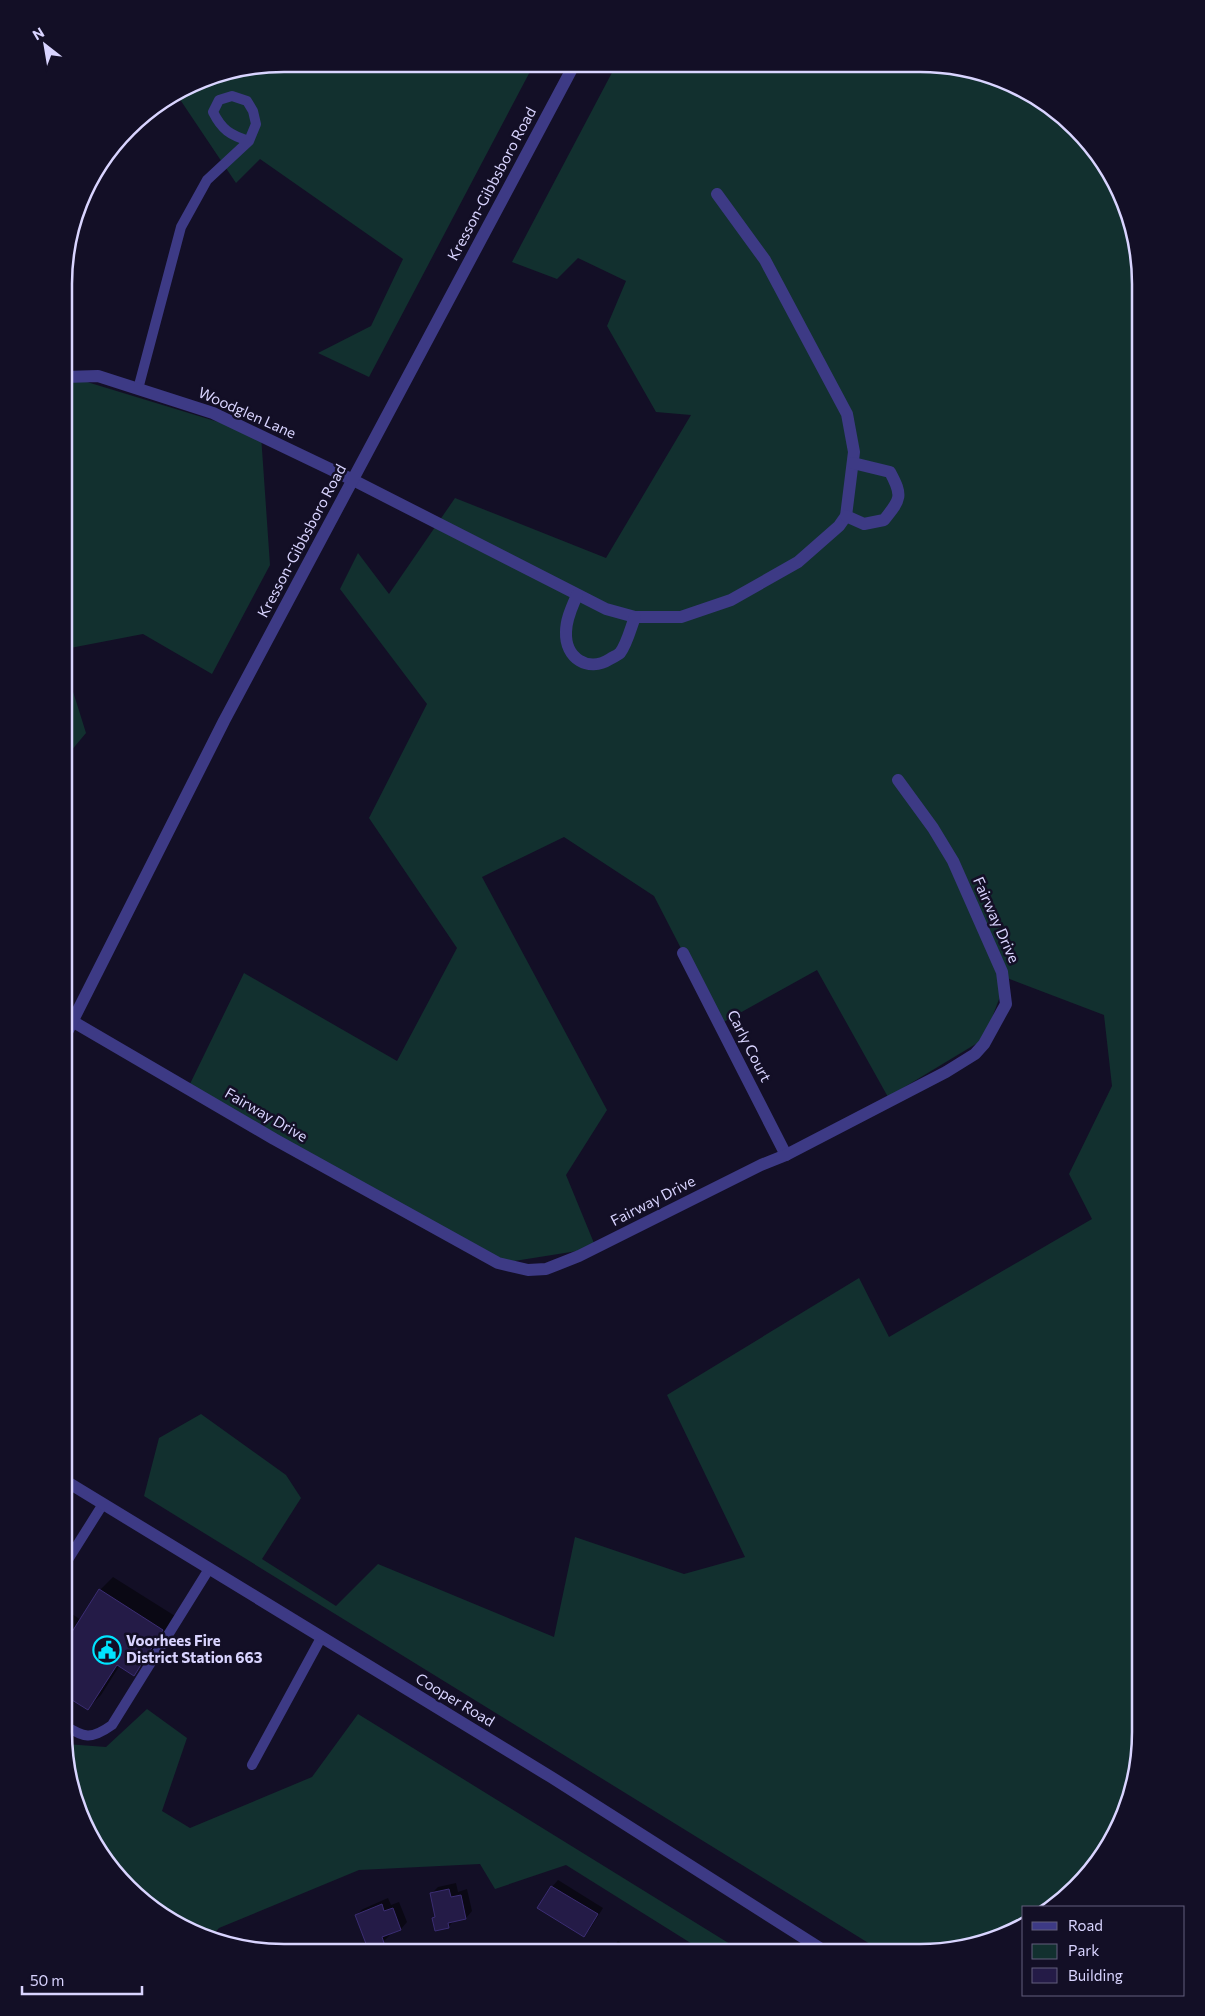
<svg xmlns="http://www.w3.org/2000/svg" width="1205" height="2016" viewBox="0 0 1205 2016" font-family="Commissioner,sans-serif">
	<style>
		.green { fill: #12302f }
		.shadow { fill: #0007 }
		.building { fill: #241b47; stroke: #3b2d73 }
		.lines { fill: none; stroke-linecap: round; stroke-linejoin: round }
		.service { stroke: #3d3a85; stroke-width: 10 }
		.minor { stroke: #3d3a85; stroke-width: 12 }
		.tertiary { stroke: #3d3a85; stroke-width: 12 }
		.labels { text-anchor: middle; stroke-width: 5; stroke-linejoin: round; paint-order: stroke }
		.street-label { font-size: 15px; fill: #d9d4ff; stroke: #130f26 }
		.poi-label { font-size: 15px; font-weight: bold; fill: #d9d4ff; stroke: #130f26; text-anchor: start }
		.rim { fill: none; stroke: #d9d4ff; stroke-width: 2.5 }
	</style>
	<rect width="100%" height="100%" fill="#130f26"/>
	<g class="green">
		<path d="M285 64H534L369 377 318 353 371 326 403 259 260 159 236 183 177 95 200 80Z"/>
		<path d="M616 65 950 66 1005 81 1055 110 1096 150 1125 200 1141 285V1746L1125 1816 1096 1866 1055 1906 1024 1907V1925L1005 1936 921 1952H883L144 1496 159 1438 201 1414 286 1475 301 1498 262 1559 336 1606 378 1564 554 1637 575 1537 684 1574 745 1557 667 1395 859 1278 889 1337 1092 1219 1069 1174 1112 1086 1104 1015 1007 978 984 1039 888 1097 817 970 720 1024 654 896 564 837 482 877 607 1110 566 1175 596 1248 495 1264 188 1088 244 973 397 1061 457 948 369 818 427 704 340 589 358 553 389 594 455 498 606 558 691 415 656 412 607 326 626 281 578 258 557 279 512 262Z"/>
		<path d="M74 378 261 435 270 565 212 674 143 634 65 649V379Z"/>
		<path d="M65 666 86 733 65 758Z"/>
		<path d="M147 1709 187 1738 162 1811 190 1828 312 1777 358 1714 743 1952H705L566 1865 495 1889 480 1864 359 1870 219 1928 210 1938 200 1936 150 1907 110 1866 80 1816 66 1744 106 1747Z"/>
	</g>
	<g class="shadow">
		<path d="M113 1577 175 1616 147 1660 134 1674 120 1665 101 1695 87 1709 64 1694V1618L69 1612 81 1620 100 1590Z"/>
		<path d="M558 1880 603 1908 590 1929 584 1935 552 1887Z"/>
		<path d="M456 1883 458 1892 467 1889 472 1911 466 1918 454 1921 448 1927 433 1918 436 1915 431 1894 438 1887Z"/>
		<path d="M388 1898 391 1905 399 1902 407 1922 401 1929 389 1933 390 1935 383 1942 356 1915 363 1909Z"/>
		<path d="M618 1941 630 1949 635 1943 650 1951H609Z"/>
	</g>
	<g class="building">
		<path d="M99 1589 163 1630 134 1676 117 1665 88 1710 64 1695V1631L70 1635Z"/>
		<path d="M551 1886 598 1914 584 1937 537 1908Z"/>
		<path d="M449 1889 451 1897 461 1895 466 1919 448 1923 449 1928 435 1931 432 1918 435 1917 430 1893Z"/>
		<path d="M382 1904 384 1911 393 1908 401 1930 382 1937 384 1943 368 1949 355 1915Z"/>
	</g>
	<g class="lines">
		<g class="service">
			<path d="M138 389 181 227 207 180 249 141 256 124 253 111 247 101 232 96 219 100 213 112C222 130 230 135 249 141"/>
			<path d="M64 1566 103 1504"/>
			<path d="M64 1725C84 1738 91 1740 112 1725L209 1569"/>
			<path d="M252 1765 321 1638"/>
		</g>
		<g class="minor">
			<path d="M65 377 98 376 213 413 353 480 606 609 635 617H681L731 600 798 562 839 526 846 516 854 452 847 414 765 260 717 194"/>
			<path d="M846 516 864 524 884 520C901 499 903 496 890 472L853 463"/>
			<path d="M577 595C572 607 566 619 566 632 565 658 588 673 610 659 613 657 618 655 620 653 627 644 631 627 635 617"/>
			<path d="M683 953 786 1155"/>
			<path d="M72 1021 274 1139 498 1263 528 1270 546 1269 579 1256 761 1165 786 1155 946 1072 975 1054 984 1044 1006 1004 1002 972 953 861 933 828 898 780"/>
		</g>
		<g class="tertiary">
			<path d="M65 1036 224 721 574 65"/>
			<path d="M64 1480 551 1777 826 1952"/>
		</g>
	</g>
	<defs>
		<g id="civic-ring" transform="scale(1.4375)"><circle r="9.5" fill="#130f26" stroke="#00e5ff" stroke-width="1.5"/><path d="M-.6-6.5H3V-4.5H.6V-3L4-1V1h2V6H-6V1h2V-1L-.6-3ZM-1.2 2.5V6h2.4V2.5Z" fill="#00e5ff"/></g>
	</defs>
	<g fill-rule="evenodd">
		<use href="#civic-ring" x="107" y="1650"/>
	</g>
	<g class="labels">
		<g class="street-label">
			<text transform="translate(492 184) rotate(-62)" y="5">Kresson-Gibbsboro Road</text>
			<text transform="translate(247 413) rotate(24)" y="5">Woodglen Lane</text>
			<text transform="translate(302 541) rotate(-62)" y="5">Kresson-Gibbsboro Road</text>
			<text transform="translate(996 920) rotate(66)" y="5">Fairway Drive</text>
			<text transform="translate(749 1046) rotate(63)" y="5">Carly Court</text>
			<text transform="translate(266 1115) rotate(30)" y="5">Fairway Drive</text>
			<text transform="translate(653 1201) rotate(-27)" y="5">Fairway Drive</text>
			<text transform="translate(455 1700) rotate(31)" y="5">Cooper Road</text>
		</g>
		<g class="poi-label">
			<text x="126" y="1646">Voorhees Fire<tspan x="126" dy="17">District Station 663</tspan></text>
		</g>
	</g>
	<path d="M0 0H1205V2016H0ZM284 72H920A212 212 0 0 1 1132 284V1732A212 212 0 0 1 920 1944H284A212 212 0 0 1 72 1732V284A212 212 0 0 1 284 72Z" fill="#130f26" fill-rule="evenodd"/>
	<path class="rim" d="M284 72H920A212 212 0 0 1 1132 284V1732A212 212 0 0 1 920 1944H284A212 212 0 0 1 72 1732V284A212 212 0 0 1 284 72Z"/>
	<rect x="1022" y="1906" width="162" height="90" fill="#130f26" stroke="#625e7d"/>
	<rect x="1032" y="1922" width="25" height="8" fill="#3d3a85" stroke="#625e7d"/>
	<text x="1068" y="1931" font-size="15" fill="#d9d4ff">Road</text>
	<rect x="1032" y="1944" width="25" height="15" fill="#12302f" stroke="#625e7d"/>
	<text x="1068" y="1956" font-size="15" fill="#d9d4ff">Park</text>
	<rect x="1032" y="1968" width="25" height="15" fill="#241b47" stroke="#625e7d"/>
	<text x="1068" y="1981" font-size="15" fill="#d9d4ff">Building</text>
	<g transform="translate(45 45) rotate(329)" stroke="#130f26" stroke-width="4" paint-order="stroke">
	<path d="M0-4L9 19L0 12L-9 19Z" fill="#d9d4ff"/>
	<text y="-8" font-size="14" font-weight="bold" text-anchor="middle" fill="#d9d4ff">N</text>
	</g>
	<path d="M22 1986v8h120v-8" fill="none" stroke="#d9d4ff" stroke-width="2.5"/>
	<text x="30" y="1986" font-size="15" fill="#d9d4ff" stroke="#130f26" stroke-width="4" paint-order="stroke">50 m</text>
</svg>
